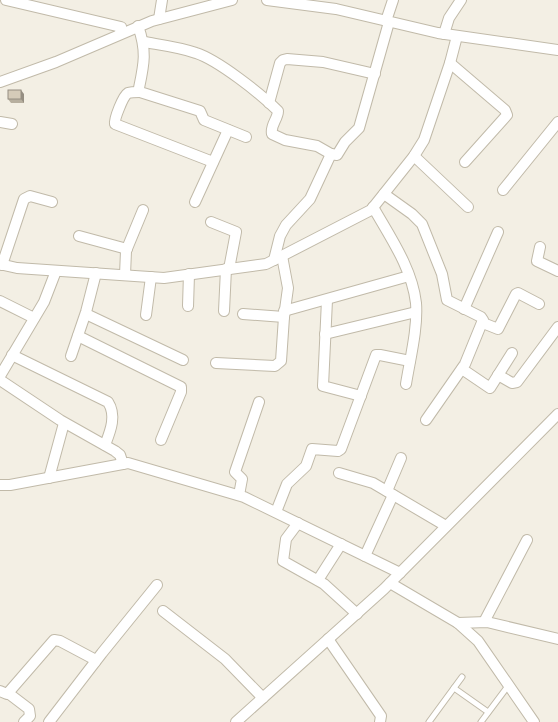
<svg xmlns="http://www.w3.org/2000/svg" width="558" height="722" viewBox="0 0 558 722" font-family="Overpass,sans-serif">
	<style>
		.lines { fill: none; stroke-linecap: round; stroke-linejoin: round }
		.service-casing { stroke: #c1baa9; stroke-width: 7 }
		.minor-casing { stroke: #c1baa9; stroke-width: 12 }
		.service { stroke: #fff; stroke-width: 5 }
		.minor { stroke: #fff; stroke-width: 10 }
		.wall { fill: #b7af9f }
		.shaded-wall { fill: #958e82 }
		.building { fill: #d5cbb9; stroke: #958e82 }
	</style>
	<rect width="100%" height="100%" fill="#f3efe4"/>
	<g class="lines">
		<g class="service-casing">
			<g id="service">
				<path d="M454 688 488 712"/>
				<path d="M429 722 462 677"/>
				<path d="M481 722 508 686"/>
			</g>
		</g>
		<g class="minor-casing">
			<g id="minor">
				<path d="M6 0 121 27 120 34"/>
				<path d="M267 0 336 9 438 33 558 50"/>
				<path d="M159 19 162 0"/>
				<path d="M386 21 393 0"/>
				<path d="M138 26C147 51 144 64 139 88L140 92 200 111 204 120 246 137"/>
				<path d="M444 34 449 18 461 0"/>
				<path d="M144 42C161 45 179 47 196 53 218 60 261 94 278 111 278 119 270 125 272 134L285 140 317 146 331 154"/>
				<path d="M450 63 505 110 507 115 465 162"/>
				<path d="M0 82 56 62 152 21 232 0"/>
				<path d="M140 92C137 92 131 92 128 93 123 96 114 119 115 124L213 162"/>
				<path d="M269 103 280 63 283 60 287 59 323 62 375 74"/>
				<path d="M0 122 12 124"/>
				<path d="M414 156 468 207"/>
				<path d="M503 190 558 122"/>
				<path d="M384 194 412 214 422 224 442 274 447 300 481 317 483 320 465 364 426 420"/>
				<path d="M195 202 228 130"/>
				<path d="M373 207C390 237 412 268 416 303 418 328 410 359 406 384"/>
				<path d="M211 222 236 232 229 269"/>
				<path d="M79 236 127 249"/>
				<path d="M540 247 537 261 558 271"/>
				<path d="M274 260 280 236 286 225 310 199 331 154 337 155 345 142 359 128 389 22"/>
				<path d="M0 264 17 268 164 278 266 264 274 260 371 210 414 156 424 140 450 63 457 36"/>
				<path d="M2 265 24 199 30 196 52 202"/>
				<path d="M125 275 126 251 143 210"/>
				<path d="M327 300 323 386 361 396"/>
				<path d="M0 301 34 318"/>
				<path d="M188 306 189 274"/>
				<path d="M464 309 498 232"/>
				<path d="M224 311 226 269"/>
				<path d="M284 311 409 276"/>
				<path d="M86 314 183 360"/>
				<path d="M243 314 284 317"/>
				<path d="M146 315 151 277"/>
				<path d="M483 323 498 329 516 294 518 293 539 304"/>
				<path d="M325 334 416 312"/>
				<path d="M78 336 181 387V392L161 440"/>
				<path d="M12 355 108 402C117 416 110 432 105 445"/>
				<path d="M71 356 86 312 96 273"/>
				<path d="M216 363 275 366 281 361 284 317 288 288 282 256"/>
				<path d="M462 369 490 388 512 353"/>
				<path d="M498 375 512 383 517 382 558 327"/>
				<path d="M0 376 44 302 56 271"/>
				<path d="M0 380 60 420 115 451 120 455 123 464"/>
				<path d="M339 473 373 483 446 526"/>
				<path d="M49 478 64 423"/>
				<path d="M0 485H10L128 463 244 497 400 573"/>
				<path d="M387 491 401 458"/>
				<path d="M239 495 242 479 235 472 236 469 259 402"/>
				<path d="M276 512 287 484 306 466 312 449 338 451 341 449 376 355H380L410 361"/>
				<path d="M298 523 286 539 283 561 324 584 357 614"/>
				<path d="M365 556 393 495"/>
				<path d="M318 580 341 544"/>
				<path d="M390 583 458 623 478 641 534 722"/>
				<path d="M163 611 225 659 263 698"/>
				<path d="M484 622 527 540"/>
				<path d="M458 623 487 622 558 639"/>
				<path d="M328 639 381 716 380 722"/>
				<path d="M0 691 7 694 8 693 54 640 60 641 92 658 95 662"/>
				<path d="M8 693 29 709 30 716 24 722"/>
				<path d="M49 722 102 653 157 585"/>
				<path d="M236 722 384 589 558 414"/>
			</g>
		</g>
		<use href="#service" class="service"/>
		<use href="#minor" class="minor"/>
	</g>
	<path class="wall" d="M24 94V103H11L8 99Z"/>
	<path class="shaded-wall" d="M21 90 24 94V103L21 99Z"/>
	<rect class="building" x="8" y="90" width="13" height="9"/>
</svg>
